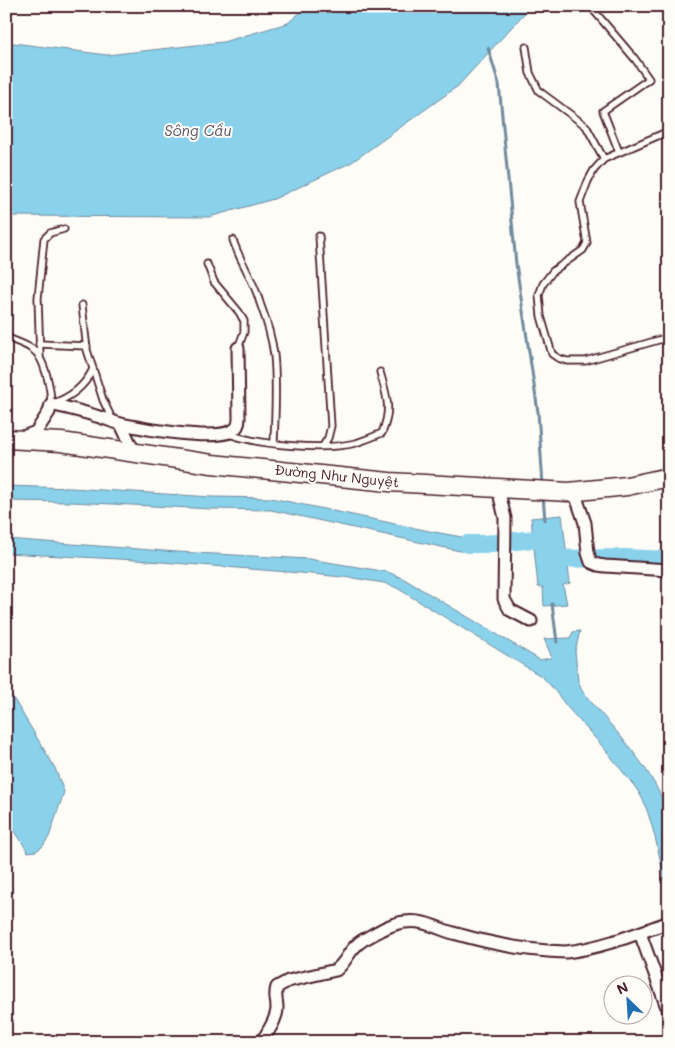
<svg xmlns="http://www.w3.org/2000/svg" width="675" height="1048" viewBox="0 0 675 1048" font-family="Mali,sans-serif">
	<style>
		.water { fill: #8ad2eb; stroke: #708a9e }
		.lines { fill: none; stroke-linecap: round; stroke-linejoin: round }
		.stream { stroke: #708a9e; stroke-width: 3 }
		.river { stroke: #8ad2eb; stroke-width: 18 }
		.service-casing { stroke: #4a1f2b; stroke-width: 9 }
		.minor-casing { stroke: #4a1f2b; stroke-width: 15 }
		.primary-casing { stroke: #4a1f2b; stroke-width: 21 }
		.service { stroke: #fdfcf7; stroke-width: 5.5 }
		.minor { stroke: #fdfcf7; stroke-width: 11 }
		.primary { stroke: #fdfcf7; stroke-width: 18 }
		.labels { text-anchor: middle; stroke-width: 4; stroke-linejoin: round; paint-order: stroke }
		.street-label { font-size: 14px; fill: #4a1f2b; stroke: #fdfcf7 }
		.water-label { font-size: 15px; font-style: italic; fill: #5d5565; stroke: #fdfcf7 }
	</style>
	<rect width="100%" height="100%" fill="#fdfcf7"/>
	<filter id="ink" filterUnits="userSpaceOnUse"><feTurbulence type="fractalNoise" baseFrequency=".02" numOctaves="2"/><feDisplacementMap in="SourceGraphic" scale="10" xChannelSelector="R" yChannelSelector="G"/><feConvolveMatrix kernelMatrix="1 2 1 2 8 2 1 2 1" color-interpolation-filters="sRGB"/></filter>
	<g filter="url(#ink)">
		<g class="water">
			<path d="M308 6H531L458 86 352 162 274 199 209 217 6 216V42L107 55 223 42 288 23Z"/>
			<path d="M6 486 71 488 212 497 271 498 429 531 467 538 490 535 491 551H460L271 510 212 509 72 502 6 501Z"/>
			<path d="M562 515 570 583 563 585 567 604 544 606 543 587H538L531 518Z"/>
			<path d="M6 539 177 552 309 559 388 572 404 579 540 660 550 658 551 655 544 639 570 638 573 632 580 631 575 651 578 681 583 692C614 731 655 768 669 818V896C660 864 656 831 643 800 638 789 630 781 623 772 606 749 587 729 568 708 559 697 552 685 541 676L397 588 384 583 353 578 301 573 136 560 6 553Z"/>
			<path d="M615 551 669 555V568L606 563 604 556 605 552Z"/>
			<path d="M6 686 55 768 64 792 49 837 42 847 36 851 28 852 6 817Z"/>
		</g>
		<g class="lines">
			<g class="stream">
				<path d="M488 48 499 84 516 264 538 412 543 485"/>
				<path d="M543 496 545 520"/>
				<path d="M552 604 557 642"/>
			</g>
			<g class="river">
				<path d="M467 544H486L546 538"/>
				<path d="M548 559 625 558 669 560"/>
			</g>
			<g class="service-casing">
				<g id="service">
					<path d="M590 6 635 59 649 79 603 111 619 152"/>
					<path d="M526 47 530 73 539 91 586 126 604 159"/>
					<path d="M669 131 604 159 594 170 588 181 580 202 587 243 583 250 553 271 543 284 539 295 541 316 552 354 558 358 567 361H585L669 337"/>
					<path d="M319 236 331 426 328 438 323 446"/>
					<path d="M233 240C240 262 254 280 260 303 266 319 272 338 274 355 277 384 275 414 274 443"/>
					<path d="M207 264 214 282 239 312 244 321V332L238 348"/>
					<path d="M82 305 87 350 103 400 113 421"/>
					<path d="M6 337C14 341 25 344 32 349 45 357 51 390 51 404 70 398 84 388 93 369"/>
					<path d="M39 344 87 346"/>
					<path d="M40 358 38 298 44 239 50 233 64 229"/>
					<path d="M229 434C260 445 323 451 356 443 365 440 373 437 382 433 392 409 387 397 380 372"/>
				</g>
			</g>
			<g class="minor-casing">
				<g id="minor">
					<path d="M121 424 134 452"/>
					<path d="M23 437 36 432 49 412 51 404C66 408 81 411 96 416 104 418 113 422 121 424 144 429 213 441 232 431 238 428 239 424 239 418L238 348"/>
					<path d="M498 488 505 518 504 599 510 610 531 621"/>
					<path d="M574 491 585 523 588 553 591 562 598 565 605 566 669 570"/>
					<path d="M640 933 669 1013"/>
					<path d="M262 1042C267 1032 277 1020 277 1008 277 1000 274 995 277 987L288 981 336 970C348 961 348 949 363 940 376 933 391 923 405 922 425 919 439 930 457 934 492 944 530 951 566 952 601 948 636 934 669 922"/>
				</g>
			</g>
			<g class="primary-casing">
				<path id="primary" d="M6 439 61 442 212 464 389 482 569 492 627 486 669 477"/>
			</g>
			<use href="#service" class="service"/>
			<use href="#minor" class="minor"/>
			<use href="#primary" class="primary"/>
		</g>
	</g>
	<g class="labels">
		<g class="street-label">
			<text transform="translate(337 476) rotate(6)" y="5">Đường Như Nguyệt</text>
		</g>
		<g class="water-label">
			<text x="198" y="136">Sông Cầu</text>
		</g>
	</g>
	<rect width="675" height="1048" fill="none" stroke="#fdfcf7" stroke-width="25"/>
	<rect x="12" y="12" width="650" height="1023" fill="none" stroke="#4a1f2b" stroke-width="2" filter="url(#ink)"/>
	<g transform="translate(628 1000) rotate(335)"><circle r="24" fill="#fdfcf7" stroke="#b5a4a5"/>
	<path d="M0-4L9 19L0 12L-9 19Z" fill="#1f6fb2"/>
	<text y="-8" font-size="14" font-weight="bold" text-anchor="middle" fill="#4a1f2b">N</text>
	</g>
</svg>
